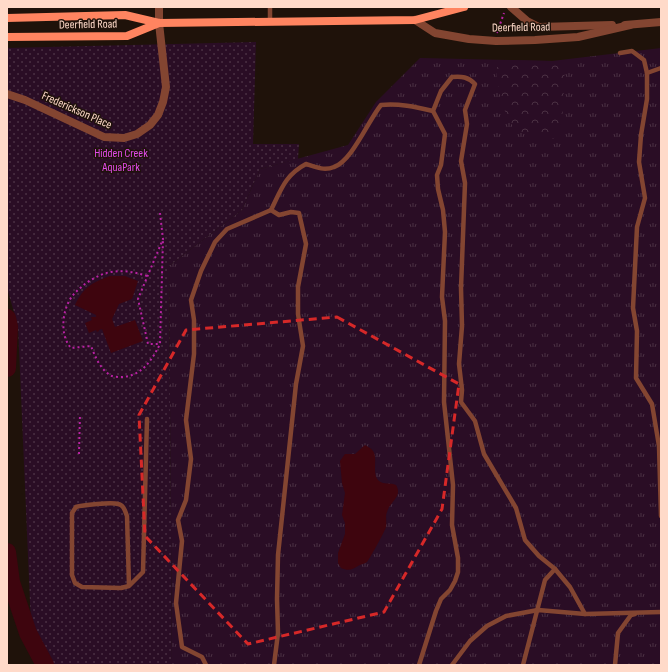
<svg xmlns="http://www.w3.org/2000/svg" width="668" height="672" viewBox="0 0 668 672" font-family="'Sofia Sans Condensed',sans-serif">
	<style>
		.grass { fill: url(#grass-tufts) }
		.forest { fill: url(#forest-crowns) }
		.park { fill: url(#park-dots) }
		.water { fill: #3e050e }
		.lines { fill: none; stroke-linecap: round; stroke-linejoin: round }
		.river { stroke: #3e050e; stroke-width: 18 }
		.path { stroke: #b922a4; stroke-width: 2; stroke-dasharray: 2 3; stroke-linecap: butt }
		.service { stroke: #834531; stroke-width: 4.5 }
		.minor { stroke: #834531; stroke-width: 8 }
		.tertiary { stroke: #834531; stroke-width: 8 }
		.secondary { stroke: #ff8460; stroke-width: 8 }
		.marked { fill: none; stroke: #d62828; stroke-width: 3; stroke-dasharray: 8 5; stroke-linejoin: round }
		.labels { text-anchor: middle; stroke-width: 3; stroke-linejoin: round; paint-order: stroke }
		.street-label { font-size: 12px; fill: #ffdac9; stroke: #1f120a }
		.park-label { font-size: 12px; fill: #e24be9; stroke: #1f120a }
	</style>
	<defs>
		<pattern id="grass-tufts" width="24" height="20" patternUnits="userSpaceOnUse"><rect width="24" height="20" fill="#2a0d25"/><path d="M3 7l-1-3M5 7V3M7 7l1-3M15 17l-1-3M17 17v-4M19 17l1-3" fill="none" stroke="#4a3043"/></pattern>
		<pattern id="forest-crowns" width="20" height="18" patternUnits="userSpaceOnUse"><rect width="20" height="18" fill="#2a0d25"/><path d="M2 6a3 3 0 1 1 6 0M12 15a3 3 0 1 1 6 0" fill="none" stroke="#4a3043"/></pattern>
		<pattern id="park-dots" width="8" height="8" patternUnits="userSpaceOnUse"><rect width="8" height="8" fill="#2a0d25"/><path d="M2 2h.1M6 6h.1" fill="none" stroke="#4a3043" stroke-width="1.8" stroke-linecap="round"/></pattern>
	</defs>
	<rect width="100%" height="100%" fill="#1f120a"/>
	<path class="grass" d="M661 48V665H172L169 266 242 210 260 169 348 145 376 102 420 58 552 61Z"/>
	<path class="forest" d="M510 60 552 61 565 65 562 126 553 139C541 138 527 137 517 130 503 119 497 84 496 68Z"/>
	<path class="park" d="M256 42 253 144H299L298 159 260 169 242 210 169 266 172 665H53L31 625 18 326 7 288V48Z"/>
	<g class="water">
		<path d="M110 276H125L138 281 132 299 119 304 112 319 115 327 135 320 143 341 111 353 102 329 99 330V331L97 332 96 330 89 333 85 323 92 320 91 317H96V315L75 305C84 287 91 283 110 276Z"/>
		<path d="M365 445C368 447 371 448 373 451 379 459 369 479 383 483 388 484 392 483 396 485 403 497 390 501 387 512 385 516 387 522 386 527 385 531 369 560 367 562 364 564 361 564 358 566 352 570 348 571 341 568L338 563V553L345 534V523L342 515 345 493 342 483 340 461 345 454H355Z"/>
	</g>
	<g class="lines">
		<g class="river">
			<path d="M7 318 9 327 7 368"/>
			<path d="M7 552 11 582 28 633 45 665"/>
		</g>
		<g class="path">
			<path d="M497 33 504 13"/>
			<path d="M160 213 163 239 138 299 148 344H160"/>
			<path d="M147 276C135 272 124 270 111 272 98 274 83 284 74 294 62 307 59 335 71 348L91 346C95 356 100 369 110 375 113 377 118 377 122 377 142 376 152 360 160 344L163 239"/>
			<path d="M79 454 80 414"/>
		</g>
		<g class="service">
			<path d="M270 22V7"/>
			<path d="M620 53 632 51 644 60 647 73V99L641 135 639 162 645 198 637 227 633 308 637 331 636 378 652 404 659 446 661 516"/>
			<path d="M647 73 661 68"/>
			<path d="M271 210C281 190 285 175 306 164 315 167 324 171 334 167 352 161 368 121 381 105 398 103 416 107 433 111"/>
			<path d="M129 586 127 516C125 511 124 505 118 504 112 502 82 505 76 507L72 513V575L75 583 82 587 121 588 129 586 143 572 147 419"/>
			<path d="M206 665 202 657 182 647 176 603 182 541 178 520 186 500 191 459 186 420 194 354V320L191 300 201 271 215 242 227 229 271 210 279 215 291 212 299 213 306 244 298 287V314L303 346 296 384 278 555 277 599 278 633 274 665"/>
			<path d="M419 665 436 611 441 599 450 590 455 581 458 572V558L452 525 453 485 444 402 445 321 442 297 445 232 443 210 438 189 437 175 441 165 445 134 433 111 441 91 452 77C462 76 468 77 475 84L465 110 467 124 461 161 465 183 461 288 462 326 459 364 462 390 461 402 475 421 484 454 516 508 525 540 539 556 555 569 570 587 585 614"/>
			<path d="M452 665 470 641 487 626 506 616 538 610 585 614 661 612"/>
			<path d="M523 665 545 580 555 569"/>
			<path d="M615 665 618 633 631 615 635 614"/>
		</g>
		<path class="minor" d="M7 94 25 100 104 137 124 138 137 134 150 125 158 115 163 102 166 87 159 23V7"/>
		<g class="tertiary">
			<path d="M511 7 527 21 539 27 612 25"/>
			<path d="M415 20 435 33 469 39 496 41 535 40 578 37 630 25"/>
			<path d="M625 25 661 22"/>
		</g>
		<g class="secondary">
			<path d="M7 18 125 15 159 23 415 20 464 7"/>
			<path d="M7 37 127 36 159 23"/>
		</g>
	</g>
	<path class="marked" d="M337 317 459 384 442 509 384 612 248 644 145 536 139 415 186 330Z"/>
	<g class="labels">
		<g class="street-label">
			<text transform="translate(88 24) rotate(-1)" y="4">Deerfield Road</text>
			<text transform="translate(521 27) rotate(-1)" y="4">Deerfield Road</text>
			<text transform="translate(77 110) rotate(24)" y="4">Frederickson Place</text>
		</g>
		<g class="park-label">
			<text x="121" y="157">Hidden Creek<tspan x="121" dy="14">AquaPark</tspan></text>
		</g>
	</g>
	<rect width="668" height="672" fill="none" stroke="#ffdac9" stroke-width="16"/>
</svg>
